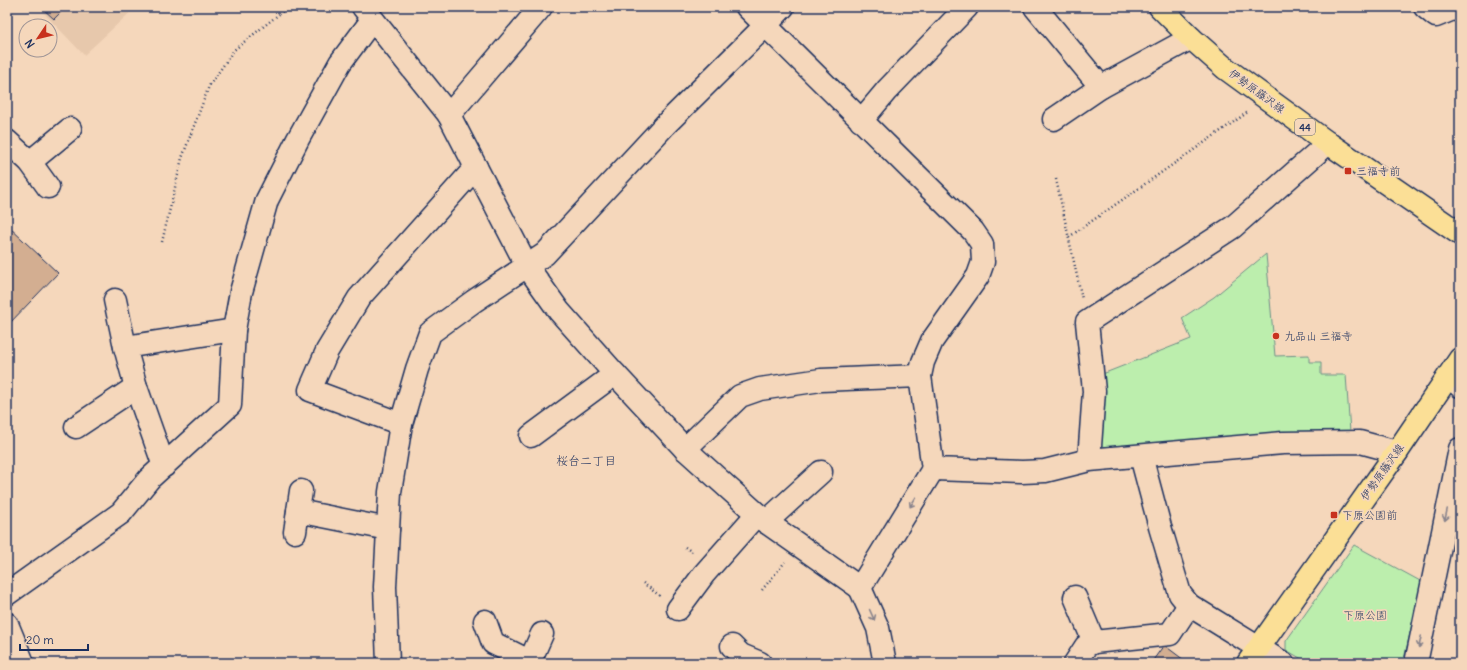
<svg xmlns="http://www.w3.org/2000/svg" width="1467" height="670" viewBox="0 0 1467 670" font-family="Delius,'Klee One',sans-serif">
	<style>
		.built { fill: #e7c8ac }
		.green { fill: #bceead; stroke: #6c8e86 }
		.building { fill: #d3ae91; stroke: #1b2f5e }
		.lines { fill: none; stroke-linecap: round; stroke-linejoin: round }
		.minor-casing { stroke: #1b2f5e; stroke-width: 25 }
		.major-casing { stroke: #1b2f5e; stroke-width: 25 }
		.path { stroke: #1b2f5e; stroke-width: 2.5; stroke-dasharray: 1 3; stroke-linecap: butt }
		.minor { stroke: #f5d7bb; stroke-width: 22 }
		.major { stroke: #fbdf96; stroke-width: 22 }
		.oneway { stroke: #88838c }
		.poi-dot { fill: #c8321e; stroke: #f5d7bb; stroke-width: 1.5 }
		.labels { text-anchor: middle; stroke-width: 3.5; stroke-linejoin: round; paint-order: stroke }
		.shield { fill: #f5d7bb; stroke: #5c617a; stroke-width: 1 }
		.shield-label { font-size: 10px; font-weight: bold; fill: #1b2f5e }
		.street-label { font-size: 11px; fill: #1b2f5e; stroke: #f5d7bb }
		.poi-label { font-size: 11px; fill: #1b2f5e; stroke: #f5d7bb; text-anchor: start }
		.park-label { font-size: 11px; fill: #2b4266; stroke: #f5d7bb }
		.neighbourhood-label { font-size: 12px; fill: #1b2f5e; stroke: #f5d7bb }
	</style>
	<rect width="100%" height="100%" fill="#f5d7bb"/>
	<filter id="ink" filterUnits="userSpaceOnUse"><feTurbulence type="fractalNoise" baseFrequency=".025" numOctaves="2"/><feDisplacementMap in="SourceGraphic" scale="8" xChannelSelector="R" yChannelSelector="G"/><feConvolveMatrix kernelMatrix="1 2 1 2 8 2 1 2 1" color-interpolation-filters="sRGB"/></filter>
	<g filter="url(#ink)">
		<path class="built" d="M38 7H136L84 55Z"/>
		<g class="green">
			<path d="M1266 254 1275 356 1309 355V362H1321V375H1346L1350 432H1291L1216 439 1106 453 1099 445 1100 375 1191 339 1182 318 1214 297Z"/>
			<path d="M1354 545 1422 582 1403 663H1309L1286 650V641Z"/>
		</g>
		<g class="building">
			<path d="M41 7H66L54 19Z"/>
			<path d="M7 225 58 273 7 326Z"/>
			<path d="M1164 645 1188 663H1151Z"/>
		</g>
		<g class="lines">
			<g class="minor-casing">
				<g id="minor">
					<path d="M363 7 449 115 527 266 559 311 615 374 685 449 766 522 860 588"/>
					<path d="M747 7 973 231 982 244 983 262 978 276 932 341 923 362 920 376 933 469 1022 472 1045 471 1089 460 1283 443 1360 442 1397 452"/>
					<path d="M1035 7 1101 87 1191 38"/>
					<path d="M1425 7 1436 16 1458 7"/>
					<path d="M449 115 541 7"/>
					<path d="M1054 119 1101 87"/>
					<path d="M861 121 887 90 967 7"/>
					<path d="M7 141 30 162 48 187"/>
					<path d="M30 162 70 129"/>
					<path d="M115 300 125 347"/>
					<path d="M1449 376 1460 386"/>
					<path d="M401 424 310 390 327 351 359 298 476 167"/>
					<path d="M76 427 136 387"/>
					<path d="M531 436 615 374"/>
					<path d="M685 449 740 396 760 389 821 380 920 376"/>
					<path d="M1141 456 1160 527 1180 594 1189 605 1283 663"/>
					<path d="M1089 460 1094 391 1087 322 1233 227 1328 143"/>
					<path d="M164 466 136 387 125 347 234 330"/>
					<path d="M298 511 301 491"/>
					<path d="M766 522 821 472"/>
					<path d="M295 532 298 511 388 529"/>
					<path d="M7 594 121 513 149 479 230 405 234 330 241 292 267 200 298 139 340 63 372 20"/>
					<path d="M1075 597 1094 642"/>
					<path d="M678 609 704 574 757 514"/>
					<path d="M485 621 493 643 533 663"/>
					<path d="M7 624 23 663"/>
					<path d="M732 646 741 655 760 663"/>
					<path d="M530 661 542 634"/>
					<path d="M388 663 385 587 390 492 401 424 417 369 430 333 474 301 545 254 665 125 766 25 783 7"/>
					<path d="M885 663 878 628 860 588 933 469"/>
					<path d="M1075 663 1086 646 1094 642 1170 634 1189 605"/>
					<path d="M1416 663 1460 449"/>
				</g>
			</g>
			<g class="major-casing">
				<g id="major">
					<path d="M1160 7 1191 38 1225 68 1328 143 1460 234"/>
					<path d="M1248 663 1397 452 1460 359"/>
				</g>
			</g>
			<g class="path">
				<path d="M1056 179 1082 299"/>
				<path d="M1069 237 1248 112"/>
				<path d="M162 242 182 158 209 86 234 50 288 7"/>
				<path d="M685 547 692 552"/>
				<path d="M643 583 660 596"/>
				<path d="M762 590 785 562"/>
			</g>
			<use href="#minor" class="minor"/>
			<use href="#major" class="major"/>
		</g>
		<defs><path id="oneway-shaft" d="M-6 0H5M1.5-3L5.5 0L1.5 3" fill="none" stroke-width="1.6" stroke-linecap="round" stroke-linejoin="round"/></defs>
		<g class="oneway">
			<use href="#oneway-shaft" transform="translate(913 502) rotate(121)"/>
			<use href="#oneway-shaft" transform="translate(1446 515) rotate(102)"/>
			<use href="#oneway-shaft" transform="translate(872 615) rotate(66)"/>
			<use href="#oneway-shaft" transform="translate(1420 642) rotate(102)"/>
		</g>
	</g>
	<g class="poi-dot">
		<rect x="1344" y="167" width="8" height="8" rx="2"/>
		<circle cx="1276" cy="336" r="4"/>
		<rect x="1330" y="511" width="8" height="8" rx="2"/>
	</g>
	<g class="labels">
		<rect class="shield" x="1295" y="119" width="20" height="16" rx="3"/>
		<g class="shield-label">
			<text x="1305" y="131">44</text>
		</g>
		<g class="street-label">
			<text transform="translate(1257 91) rotate(36)" y="4">伊勢原藤沢線</text>
			<text transform="translate(1382 472) rotate(-55)" y="4">伊勢原藤沢線</text>
		</g>
		<g class="poi-label">
			<text x="1356" y="175">三福寺前</text>
			<text x="1284" y="340">九品山 三福寺</text>
			<text x="1342" y="519">下原公園前</text>
		</g>
		<g class="park-label">
			<text x="1365" y="619">下原公園</text>
		</g>
		<g class="neighbourhood-label">
			<text x="586" y="465">桜台二丁目</text>
		</g>
	</g>
	<rect width="1467" height="670" fill="none" stroke="#f5d7bb" stroke-width="24"/>
	<rect x="12" y="12" width="1443" height="646" fill="none" stroke="#1b2f5e" stroke-width="1.5" filter="url(#ink)"/>
	<g transform="translate(38 38) rotate(235)"><circle r="19" fill="#f5d7bb" stroke="#9e9496"/>
	<path d="M0-3L7 15L0 10L-7 15Z" fill="#c8321e"/>
	<text y="-6" font-size="11" font-weight="bold" text-anchor="middle" fill="#1b2f5e">N</text>
	</g>
	<path d="M20 644v6h68v-6" fill="none" stroke="#1b2f5e" stroke-width="2"/>
	<text x="26" y="644" font-size="12" fill="#1b2f5e" stroke="#f5d7bb" stroke-width="3" paint-order="stroke">20 m</text>
</svg>
